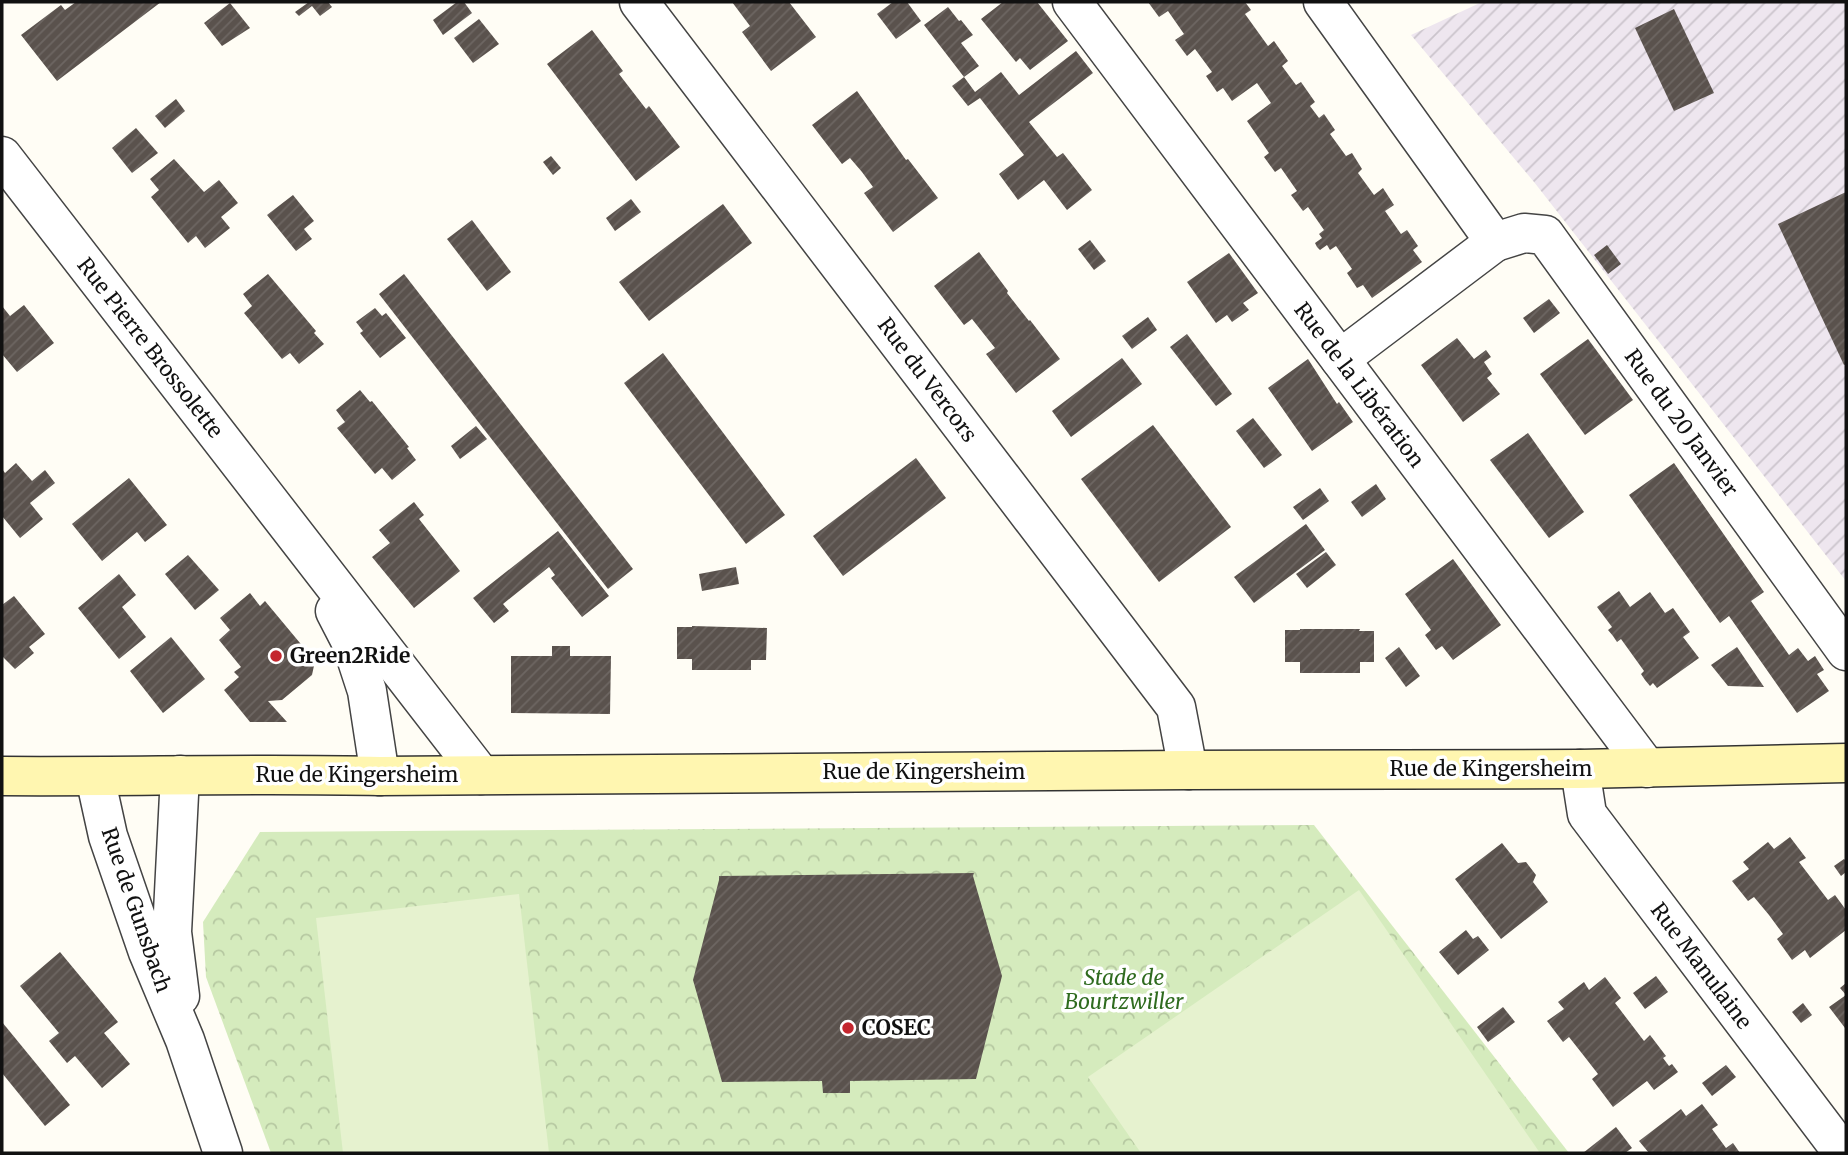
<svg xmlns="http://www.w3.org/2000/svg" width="1848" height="1155" viewBox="0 0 1848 1155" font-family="Merriweather,serif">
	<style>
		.industrial { fill: url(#industrial-furrows) }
		.park { fill: url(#park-crowns) }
		.pitch { fill: #e6f2cf }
		.building { fill: url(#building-hatch) }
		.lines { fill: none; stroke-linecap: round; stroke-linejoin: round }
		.street-casing { stroke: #444; stroke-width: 41 }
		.secondary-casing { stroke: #333; stroke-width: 41 }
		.street { stroke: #fff; stroke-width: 38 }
		.secondary { stroke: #fff6b0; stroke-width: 38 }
		.poi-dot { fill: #c4262e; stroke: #fff; stroke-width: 2.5 }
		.labels { text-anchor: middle; stroke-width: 7; stroke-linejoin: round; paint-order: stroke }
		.street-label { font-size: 21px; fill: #111; stroke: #fff }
		.poi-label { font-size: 21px; font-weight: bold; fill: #111; stroke: #fff; text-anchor: start }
		.park-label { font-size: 21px; font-style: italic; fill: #2f6b1f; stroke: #fff }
	</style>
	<defs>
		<pattern id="industrial-furrows" width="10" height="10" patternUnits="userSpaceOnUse" patternTransform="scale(1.75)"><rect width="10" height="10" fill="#eee6ef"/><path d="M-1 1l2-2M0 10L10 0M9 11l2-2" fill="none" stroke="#cbc4cc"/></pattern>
		<pattern id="park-crowns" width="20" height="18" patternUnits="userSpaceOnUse" patternTransform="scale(1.75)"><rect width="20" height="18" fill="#d5ebbd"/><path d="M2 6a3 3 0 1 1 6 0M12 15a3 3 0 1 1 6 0" fill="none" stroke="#b6c8a1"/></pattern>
		<pattern id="building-hatch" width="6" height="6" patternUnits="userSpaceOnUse" patternTransform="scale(1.75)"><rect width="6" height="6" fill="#5a524d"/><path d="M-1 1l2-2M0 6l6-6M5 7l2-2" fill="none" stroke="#6d6662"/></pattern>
	</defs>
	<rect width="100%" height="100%" fill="#fffdf5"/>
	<path class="industrial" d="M1482 2H1846V581L1534 182 1411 35Z"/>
	<path class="park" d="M1314 825 1569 1153H271L206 977 203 922 260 832Z"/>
	<g class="pitch">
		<path d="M1359 890 1540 1153H1141L1088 1077Z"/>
		<path d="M519 894 549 1153H343L316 918Z"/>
	</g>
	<g class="building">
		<path d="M76 2H161L57 81 21 35 61 5 65 10Z"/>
		<path d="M309 2H328L332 7 320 16 312 6 299 16 295 12Z"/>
		<path d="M457 2H464L472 13 443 35 433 20Z"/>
		<path d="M732 2H789L816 37 771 71 742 32 750 26Z"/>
		<path d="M893 2H907L921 21 896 39 877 14Z"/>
		<path d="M1003 2H1037L1068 41 1030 70 1020 58 1016 62 981 19Z"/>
		<path d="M1148 2H1245L1251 10 1245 14 1268 46 1274 41 1288 61 1282 66 1296 85 1301 82 1315 102 1310 106 1319 118 1324 114 1335 130 1330 134 1346 156 1352 153 1362 169 1358 173 1374 195 1383 188 1394 205 1385 211 1401 234 1407 230 1418 246 1413 250 1422 262 1372 298 1363 285 1357 288 1347 273 1352 269 1336 246 1330 250 1327 245 1320 250 1317 247 1315 243 1322 238 1319 234 1324 230 1308 207 1303 211 1291 195 1297 191 1281 168 1275 172 1264 157 1269 153 1247 121 1271 103 1257 83 1232 101 1223 88 1217 92 1206 76 1212 72 1195 49 1187 56 1175 40 1184 34 1168 11 1159 17Z"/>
		<path d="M230 3 250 28 222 46 204 23Z"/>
		<path d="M948 7 959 21 961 20 973 35 961 43 979 66 964 77 924 25Z"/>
		<path d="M1674 9 1714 93 1674 111 1635 28Z"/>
		<path d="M479 19 499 44 473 63 454 38Z"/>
		<path d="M592 30 623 71 619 74 646 109 649 106 680 147 636 181 547 64Z"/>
		<path d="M1076 51 1093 73 1029 122 1057 157 1063 153 1092 190 1067 210 1044 180 1018 200 999 174 1024 155 980 98 968 106 952 86 964 77 975 92 1001 72 1019 95Z"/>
		<path d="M857 91 906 160 908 159 938 198 893 232 864 193 873 187 862 172 850 158 842 164 812 125Z"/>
		<path d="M176 99 185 111 165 128 155 116Z"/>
		<path d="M136 128 158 153 132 173 112 148Z"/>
		<path d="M551 156 561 168 553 175 543 162Z"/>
		<path d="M174 159 204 192 219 180 238 203 221 217 230 228 205 248 196 236 188 243 151 197 159 190 150 179Z"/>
		<path d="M1846 192V364L1844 365 1778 224Z"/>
		<path d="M293 195 314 221 304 229 312 239 296 251 267 215Z"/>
		<path d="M631 199 641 212 615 231 606 218Z"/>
		<path d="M723 204 752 243 649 321 619 282Z"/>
		<path d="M472 220 511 272 487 291 447 239Z"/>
		<path d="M1090 240 1106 261 1094 270 1078 249Z"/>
		<path d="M1607 245 1621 264 1608 274 1594 255Z"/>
		<path d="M979 252 1008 291 1007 293 1029 321 1030 320 1060 359 1016 393 986 354 995 348 972 319 964 325 934 286Z"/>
		<path d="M1229 253 1258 293 1243 303 1249 310 1232 322 1227 315 1216 323 1187 282Z"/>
		<path d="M268 274 316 331 314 333 324 344 299 364 290 353 282 359 244 313 252 306 243 294Z"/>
		<path d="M404 274 633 569 608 589 379 294Z"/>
		<path d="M1549 299 1560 313 1534 333 1523 318Z"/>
		<path d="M24 305 54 343 17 372 2 354V306L10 316Z"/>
		<path d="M375 308 382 316 386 313 406 338 380 358 360 333 363 331 356 322Z"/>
		<path d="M1148 317 1157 330 1132 349 1122 336Z"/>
		<path d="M1187 334 1232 394 1216 406 1170 347Z"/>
		<path d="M1457 338 1474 359 1486 350 1491 357 1484 362 1492 374 1487 378 1500 394 1463 422 1421 365Z"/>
		<path d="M1588 339 1633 400 1585 435 1540 374Z"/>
		<path d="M663 353 785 515 746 544 624 383Z"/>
		<path d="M1122 358 1142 384 1071 437 1052 411Z"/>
		<path d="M1308 359 1337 404 1339 402 1353 422 1312 451 1268 388Z"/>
		<path d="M360 390 370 402 372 401 409 447 407 448 416 460 392 480 382 468 375 474 337 428 345 422 336 410Z"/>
		<path d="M1253 418 1282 455 1264 468 1236 431Z"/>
		<path d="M1153 425 1231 527 1159 582 1081 479Z"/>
		<path d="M476 426 487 439 460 459 451 446Z"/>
		<path d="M1528 433 1584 512 1549 538 1490 460Z"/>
		<path d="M916 458 946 498 843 576 813 536Z"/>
		<path d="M16 463 32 481 45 470 55 483 30 503 43 519 20 538 2 516V469L5 473Z"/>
		<path d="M1674 463 1764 592 1751 601 1789 655 1798 648 1808 661 1815 656 1824 670 1817 674 1829 691 1797 713 1729 616 1720 623 1629 495Z"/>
		<path d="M129 478 167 525 145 542 137 532 102 561 72 524Z"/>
		<path d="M1376 484 1386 499 1362 517 1351 502Z"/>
		<path d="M1320 488 1329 501 1303 520 1293 507Z"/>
		<path d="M414 502 424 515 419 519 460 571 414 608 372 557 390 543 379 530Z"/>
		<path d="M1306 524 1325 550 1254 603 1234 577Z"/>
		<path d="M558 531 609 596 582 617 551 578 555 575 549 567 503 604 509 611 494 623 473 598Z"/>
		<path d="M1326 552 1336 565 1307 588 1296 574Z"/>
		<path d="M188 555 219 590 195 610 165 574Z"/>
		<path d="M1453 559 1501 625 1453 660 1442 646 1436 650 1425 635 1431 630 1405 594Z"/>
		<path d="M736 567 739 584 702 591 699 574Z"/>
		<path d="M119 574 136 595 122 607 146 637 119 659 78 608Z"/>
		<path d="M1619 591 1630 607 1650 592 1665 613 1673 608 1690 632 1683 637 1699 658 1657 688 1653 683 1650 686 1645 680 1641 674 1644 671 1621 639 1617 642 1613 636 1608 630 1612 627 1597 607Z"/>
		<path d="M250 593 260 606 265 601 315 661 312 675 282 700 268 701 287 722H250L224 690 239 677 234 672 241 667 219 640 230 630 220 618Z"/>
		<path d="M14 596 45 634 29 647 34 653 15 669 2 656V605Z"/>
		<path d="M692 626 767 628 766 660H751V670H692V659H677V627H692Z"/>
		<path d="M1300 629H1360L1359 631H1374V662H1360V673H1300V662H1285V630H1300Z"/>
		<path d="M171 637 205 679 163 713 130 671Z"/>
		<path d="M552 646H570V656H611L610 714 511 713V656H552Z"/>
		<path d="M1399 647 1420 676 1406 687 1385 658Z"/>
		<path d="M1737 647 1764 687 1728 686 1711 665Z"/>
		<path d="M1790 837 1806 858 1799 862 1828 900 1835 895 1846 910V930L1810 958 1805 950 1792 960 1777 939 1783 934 1769 915 1754 897 1748 901 1732 881 1749 869 1743 862 1768 842 1774 849Z"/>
		<path d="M1502 843 1518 863 1526 862 1536 875 1533 882 1548 902 1501 939 1455 879Z"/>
		<path d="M1844 859 1846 861V872L1841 876 1834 866Z"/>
		<path d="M974 873 973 876 1002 976 976 1079 850 1081V1093H823L822 1081 722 1082 693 980 719 880V876Z"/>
		<path d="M1466 930 1473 939 1478 936 1489 950 1458 975 1439 952Z"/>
		<path d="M60 952 118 1022 104 1033 130 1064 102 1088 75 1056 67 1063 49 1041 59 1033 20 986Z"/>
		<path d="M1656 976 1668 992 1645 1009 1633 993Z"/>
		<path d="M1605 977 1621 998 1615 1003 1644 1041 1650 1035 1666 1056 1663 1058 1669 1066 1672 1064 1678 1072 1654 1090 1647 1081 1613 1107 1592 1079 1598 1074 1584 1056 1569 1037 1563 1042 1547 1021 1564 1009 1558 1002 1584 982 1589 990Z"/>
		<path d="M1846 983V1027L1845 1028 1829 1007 1846 995 1840 988Z"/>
		<path d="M1803 1003 1812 1015 1801 1023 1792 1012Z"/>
		<path d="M1503 1007 1515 1022 1488 1042 1477 1027Z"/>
		<path d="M2 1022 70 1105 45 1126 2 1073Z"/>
		<path d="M1726 1065 1736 1077 1712 1096 1702 1083Z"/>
		<path d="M1702 1104 1718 1125 1712 1129 1726 1148 1733 1143 1740 1153H1649L1639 1141 1681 1109 1686 1116Z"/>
		<path d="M1616 1127 1632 1148 1625 1153H1583Z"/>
	</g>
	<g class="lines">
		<g class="street-casing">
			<g id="street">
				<path d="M639 2 1176 707 1188 770"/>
				<path d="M1072 2 1647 768"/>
				<path d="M1323 2 1495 242 1524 233 1545 235 1846 651"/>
				<path d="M2 156 481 775"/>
				<path d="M1340 359 1495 242"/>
				<path d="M335 611 351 642 367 691 380 776"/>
				<path d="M1580 769 1587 814 1843 1153"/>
				<path d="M180 775 172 932 180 996"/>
				<path d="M95 777 108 836 148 952 185 1040 223 1153"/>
			</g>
		</g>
		<g class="secondary-casing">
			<path id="secondary" d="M2 776C128 777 254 773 380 776L1188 770 1580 769 1846 763"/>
		</g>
		<use href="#street" class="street"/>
		<use href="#secondary" class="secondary"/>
	</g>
	<g class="poi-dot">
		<circle cx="276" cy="656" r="7"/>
		<circle cx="848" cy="1028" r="7"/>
	</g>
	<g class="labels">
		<g class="street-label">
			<text transform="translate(150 348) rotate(52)" y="7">Rue Pierre Brossolette</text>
			<text transform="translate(927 380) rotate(53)" y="7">Rue du Vercors</text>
			<text transform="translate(1359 385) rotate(53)" y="7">Rue de la Libération</text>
			<text transform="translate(1681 423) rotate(54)" y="7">Rue du 20 Janvier</text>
			<text x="1491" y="776">Rue de Kingersheim</text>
			<text x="924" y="779">Rue de Kingersheim</text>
			<text x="357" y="782">Rue de Kingersheim</text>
			<text transform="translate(136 910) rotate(71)" y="7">Rue de Gunsbach</text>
			<text transform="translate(1701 966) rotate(53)" y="7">Rue Manulaine</text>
		</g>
		<g class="poi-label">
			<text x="290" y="663">Green2Ride</text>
			<text x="862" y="1035">COSEC</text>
		</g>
		<g class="park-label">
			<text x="1124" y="985">Stade de<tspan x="1124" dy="24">Bourtzwiller</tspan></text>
		</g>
	</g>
	<rect width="1848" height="1155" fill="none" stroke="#111111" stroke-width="7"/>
</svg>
